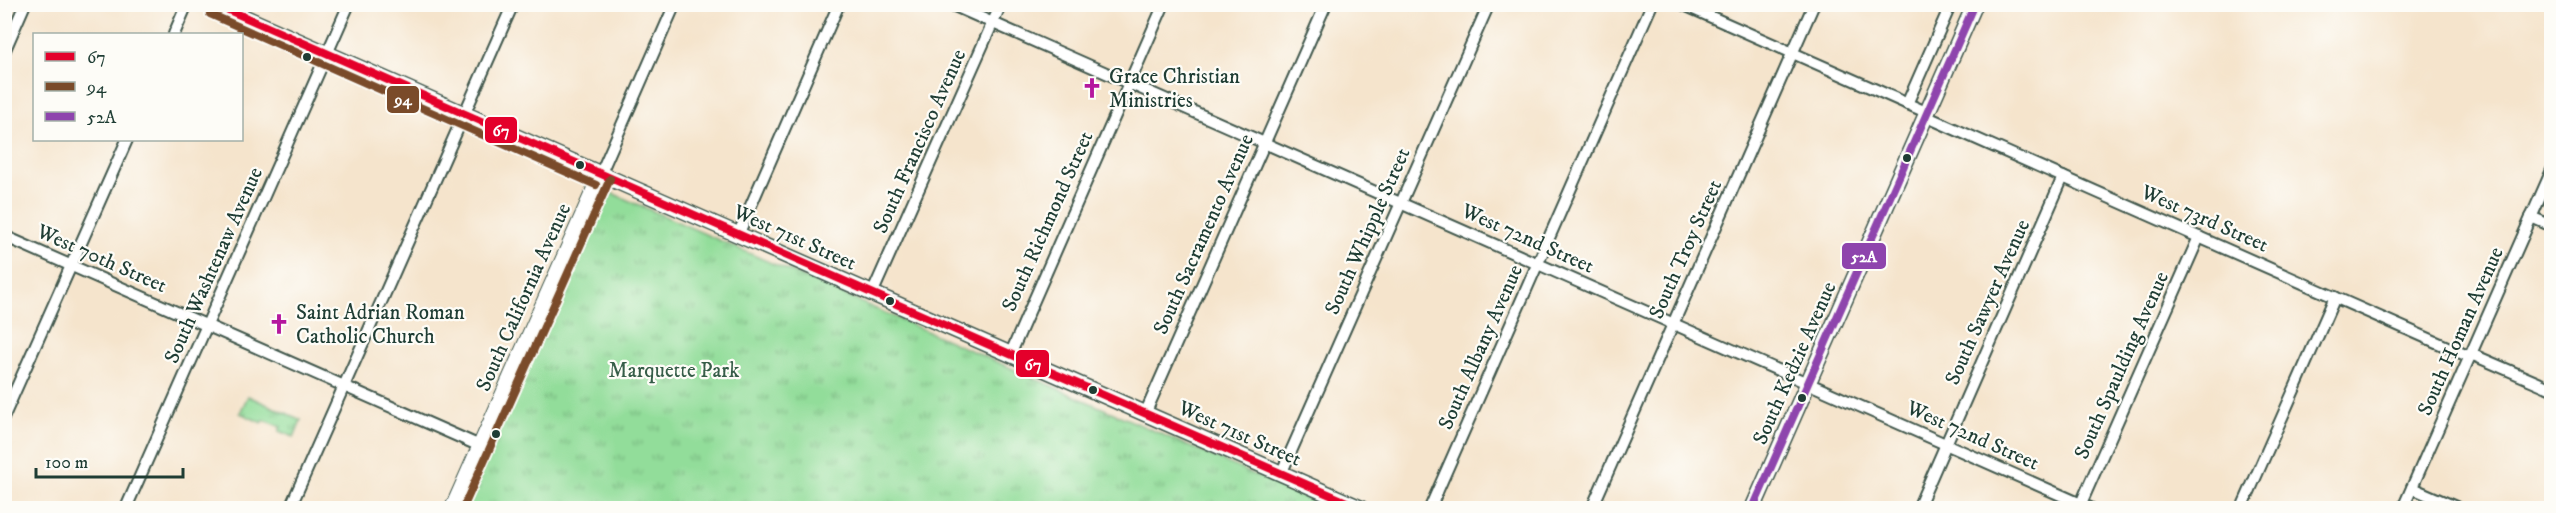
<svg xmlns="http://www.w3.org/2000/svg" width="2556" height="513" viewBox="0 0 2556 513" font-family="'IM FELL DW Pica',serif">
	<style>
		.park { fill: url(#park-tufts); stroke: #588d67; stroke-width: 1.5 }
		.lines { fill: none; stroke-linecap: round; stroke-linejoin: round }
		.minor-casing { stroke: #3f564b; stroke-width: 14 }
		.tertiary-casing { stroke: #3f564b; stroke-width: 16 }
		.secondary-casing { stroke: #3f564b; stroke-width: 18 }
		.minor { stroke: #fff; stroke-width: 10 }
		.tertiary { stroke: #fff; stroke-width: 14 }
		.secondary { stroke: #fff; stroke-width: 15 }
		.bus-1-casing { stroke: #fdfcf7; stroke-width: 12 }
		.bus-2-casing { stroke: #fdfcf7; stroke-width: 12 }
		.bus-3-casing { stroke: #fdfcf7; stroke-width: 12 }
		.bus-1 { stroke: #e4002b; stroke-width: 8 }
		.bus-2 { stroke: #7a4b2a; stroke-width: 8 }
		.bus-3 { stroke: #8e44ad; stroke-width: 8 }
		.bus-dot { fill: #1f3d34; stroke: #fdfcf7; stroke-width: 2 }
		.labels { text-anchor: middle; stroke-width: 4.5; stroke-linejoin: round; paint-order: stroke }
		.poi-label { font-size: 21px; fill: #1f3d34; stroke: #fdfcf7; text-anchor: start }
		.street-label { font-size: 21px; fill: #1f3d34; stroke: #fdfcf7 }
		.park-label { font-size: 21px; fill: #365d48; stroke: #fdfcf7 }
		.line-badge { stroke: #fdfcf7; stroke-width: 2 }
		.badge-label { font-size: 16px; text-anchor: middle; font-weight: bold; fill: #fff }
	</style>
	<defs>
		<pattern id="park-tufts" width="24" height="20" patternUnits="userSpaceOnUse" patternTransform="scale(1.5)"><rect width="24" height="20" fill="#92dd9a"/><path d="M3 7l-1-3M5 7V3M7 7l1-3M15 17l-1-3M17 17v-4M19 17l1-3" fill="none" stroke="#77b47e"/></pattern>
	</defs>
	<rect width="100%" height="100%" fill="#fdfcf7"/>
	<filter id="ink" filterUnits="userSpaceOnUse"><feTurbulence type="fractalNoise" baseFrequency=".0167" numOctaves="2"/><feDisplacementMap in="SourceGraphic" scale="12" xChannelSelector="R" yChannelSelector="G"/><feConvolveMatrix kernelMatrix="1 2 1 2 8 2 1 2 1" color-interpolation-filters="sRGB"/></filter>
	<filter id="wash" filterUnits="userSpaceOnUse"><feTurbulence type="fractalNoise" baseFrequency=".008" numOctaves="4" result="noise"/><feDisplacementMap in="SourceGraphic" scale="24" xChannelSelector="R" yChannelSelector="G"/><feGaussianBlur stdDeviation="1.35" result="paint"/><feColorMatrix in="noise" values="0 0 0 0 0 0 0 0 0 0 0 0 0 0 0 0 0 1.4 0 .05"/><feComposite in="paint" operator="in"/></filter>
	<g filter="url(#wash)">
		<rect width="100%" height="100%" fill="#f5e4cc"/>
		<g class="park">
			<path d="M609 193 614 194 1330 508H463L600 198Z"/>
			<path d="M248 396 301 420 294 437 279 431 281 427 264 420 262 423 240 413Z"/>
		</g>
	</g>
	<g filter="url(#ink)">
		<g class="lines">
			<g class="minor-casing">
				<g id="minor">
					<path d="M950 4 2090 508"/>
					<path d="M1682 4 1926 112"/>
					<path d="M174 34 187 4"/>
					<path d="M4 52 25 4"/>
					<path d="M1907 104 1951 4"/>
					<path d="M1925 116 2470 357"/>
					<path d="M600 175 675 4"/>
					<path d="M2531 217 2552 226"/>
					<path d="M738 235 839 4"/>
					<path d="M4 236 480 446"/>
					<path d="M872 294 1001 4"/>
					<path d="M2471 354 2552 389"/>
					<path d="M1010 355 1164 4"/>
					<path d="M1145 414 1326 4"/>
					<path d="M4 416 127 140"/>
					<path d="M1281 474 1489 4"/>
					<path d="M2412 488 2458 508"/>
					<path d="M126 508 349 4"/>
					<path d="M290 508 513 4"/>
					<path d="M1430 508 1652 4"/>
					<path d="M1592 508 1814 4"/>
					<path d="M1918 508 2063 177"/>
					<path d="M2079 508 2199 237"/>
					<path d="M2242 508 2335 297"/>
					<path d="M2403 508 2552 170"/>
				</g>
			</g>
			<g class="tertiary-casing">
				<path id="tertiary" d="M452 508 600 175"/>
			</g>
			<g class="secondary-casing">
				<g id="secondary">
					<path d="M214 4 1360 508"/>
					<path d="M1753 508 1975 4"/>
				</g>
			</g>
			<use href="#minor" class="minor"/>
			<use href="#tertiary" class="tertiary"/>
			<use href="#secondary" class="secondary"/>
			<g class="bus-1-casing">
				<path id="bus-1" d="M215 4 1360 508"/>
			</g>
			<g class="bus-2-casing">
				<g id="bus-2">
					<path d="M210 14 596 185"/>
					<path d="M463 508 610 179"/>
				</g>
			</g>
			<g class="bus-3-casing">
				<path id="bus-3" d="M1753 508 1975 4"/>
			</g>
			<use href="#bus-1" class="bus-1"/>
			<use href="#bus-2" class="bus-2"/>
			<use href="#bus-3" class="bus-3"/>
		</g>
	</g>
	<defs>
		<g id="church-bare" transform="scale(1.62)"><path d="M-1.2-6h2.4v3.5h3.3v2.4h-3.3V6h-2.4V-.1h-3.3v-2.4h3.3Z" fill="#b5179e" stroke="#fdfcf7" stroke-width="2.5" paint-order="stroke"/></g>
	</defs>
	<g fill-rule="evenodd">
		<use href="#church-bare" x="1092" y="88"/>
		<use href="#church-bare" x="279" y="324"/>
	</g>
	<g class="bus-dot">
		<circle cx="307" cy="57" r="5"/>
		<circle cx="1907" cy="158" r="5"/>
		<circle cx="580" cy="165" r="5"/>
		<circle cx="890" cy="301" r="5"/>
		<circle cx="1093" cy="390" r="5"/>
		<circle cx="1802" cy="398" r="5"/>
		<circle cx="496" cy="434" r="5"/>
	</g>
	<g class="labels">
		<g class="poi-label">
			<text x="1109" y="83">Grace Christian<tspan x="1109" dy="24">Ministries</tspan></text>
			<text x="296" y="319">Saint Adrian Roman<tspan x="296" dy="24">Catholic Church</tspan></text>
		</g>
		<g class="street-label">
			<text transform="translate(919 141) rotate(-66)" y="7">South Francisco Avenue</text>
			<text transform="translate(2205 218) rotate(24)" y="7">West 73rd Street</text>
			<text transform="translate(1047 221) rotate(-66)" y="7">South Richmond Street</text>
			<text transform="translate(1367 231) rotate(-66)" y="7">South Whipple Street</text>
			<text transform="translate(1203 234) rotate(-66)" y="7">South Sacramento Avenue</text>
			<text transform="translate(795 237) rotate(24)" y="7">West 71st Street</text>
			<text transform="translate(1528 238) rotate(24)" y="7">West 72nd Street</text>
			<text transform="translate(1685 249) rotate(-66)" y="7">South Troy Street</text>
			<text transform="translate(102 258) rotate(24)" y="7">West 70th Street</text>
			<text transform="translate(213 265) rotate(-66)" y="7">South Washtenaw Avenue</text>
			<text transform="translate(523 297) rotate(-66)" y="7">South California Avenue</text>
			<text transform="translate(1987 302) rotate(-66)" y="7">South Sawyer Avenue</text>
			<text transform="translate(2460 331) rotate(-66)" y="7">South Homan Avenue</text>
			<text transform="translate(1480 347) rotate(-66)" y="7">South Albany Avenue</text>
			<text transform="translate(1794 363) rotate(-66)" y="7">South Kedzie Avenue</text>
			<text transform="translate(2121 365) rotate(-66)" y="7">South Spaulding Avenue</text>
			<text transform="translate(1240 433) rotate(24)" y="7">West 71st Street</text>
			<text transform="translate(1973 435) rotate(24)" y="7">West 72nd Street</text>
		</g>
		<g class="park-label">
			<text x="674" y="377">Marquette Park</text>
		</g>
	</g>
	<g class="line-badge">
		<rect x="386" y="85" width="34" height="29" rx="6" fill="#7a4b2a"/>
		<rect x="484" y="116" width="34" height="28" rx="6" fill="#e4002b"/>
		<rect x="1841" y="242" width="46" height="28" rx="6" fill="#8e44ad"/>
		<rect x="1015" y="349" width="35" height="29" rx="6" fill="#e4002b"/>
	</g>
	<g class="badge-label">
		<text x="403" y="105">94</text>
		<text x="501" y="136">67</text>
		<text x="1864" y="262">52A</text>
		<text x="1033" y="370">67</text>
	</g>
	<rect width="2556" height="513" fill="none" stroke="#fdfcf7" stroke-width="24"/>
	<rect x="33" y="33" width="210" height="108" fill="#fdfcf7" stroke="#a4b0a9" stroke-width="1.5"/>
	<rect x="45" y="52" width="30" height="9" fill="#e4002b" stroke="#a4b0a9" stroke-width="1.5"/>
	<text x="87" y="63" font-size="18" fill="#1f3d34">67</text>
	<rect x="45" y="82" width="30" height="9" fill="#7a4b2a" stroke="#a4b0a9" stroke-width="1.5"/>
	<text x="87" y="93" font-size="18" fill="#1f3d34">94</text>
	<rect x="45" y="112" width="30" height="9" fill="#8e44ad" stroke="#a4b0a9" stroke-width="1.5"/>
	<text x="87" y="123" font-size="18" fill="#1f3d34">52A</text>
	<path d="M36 468v9h147v-9" fill="none" stroke="#1f3d34" stroke-width="3"/>
	<text x="45" y="468" font-size="18" fill="#1f3d34" stroke="#fdfcf7" stroke-width="4.5" paint-order="stroke">100 m</text>
</svg>
